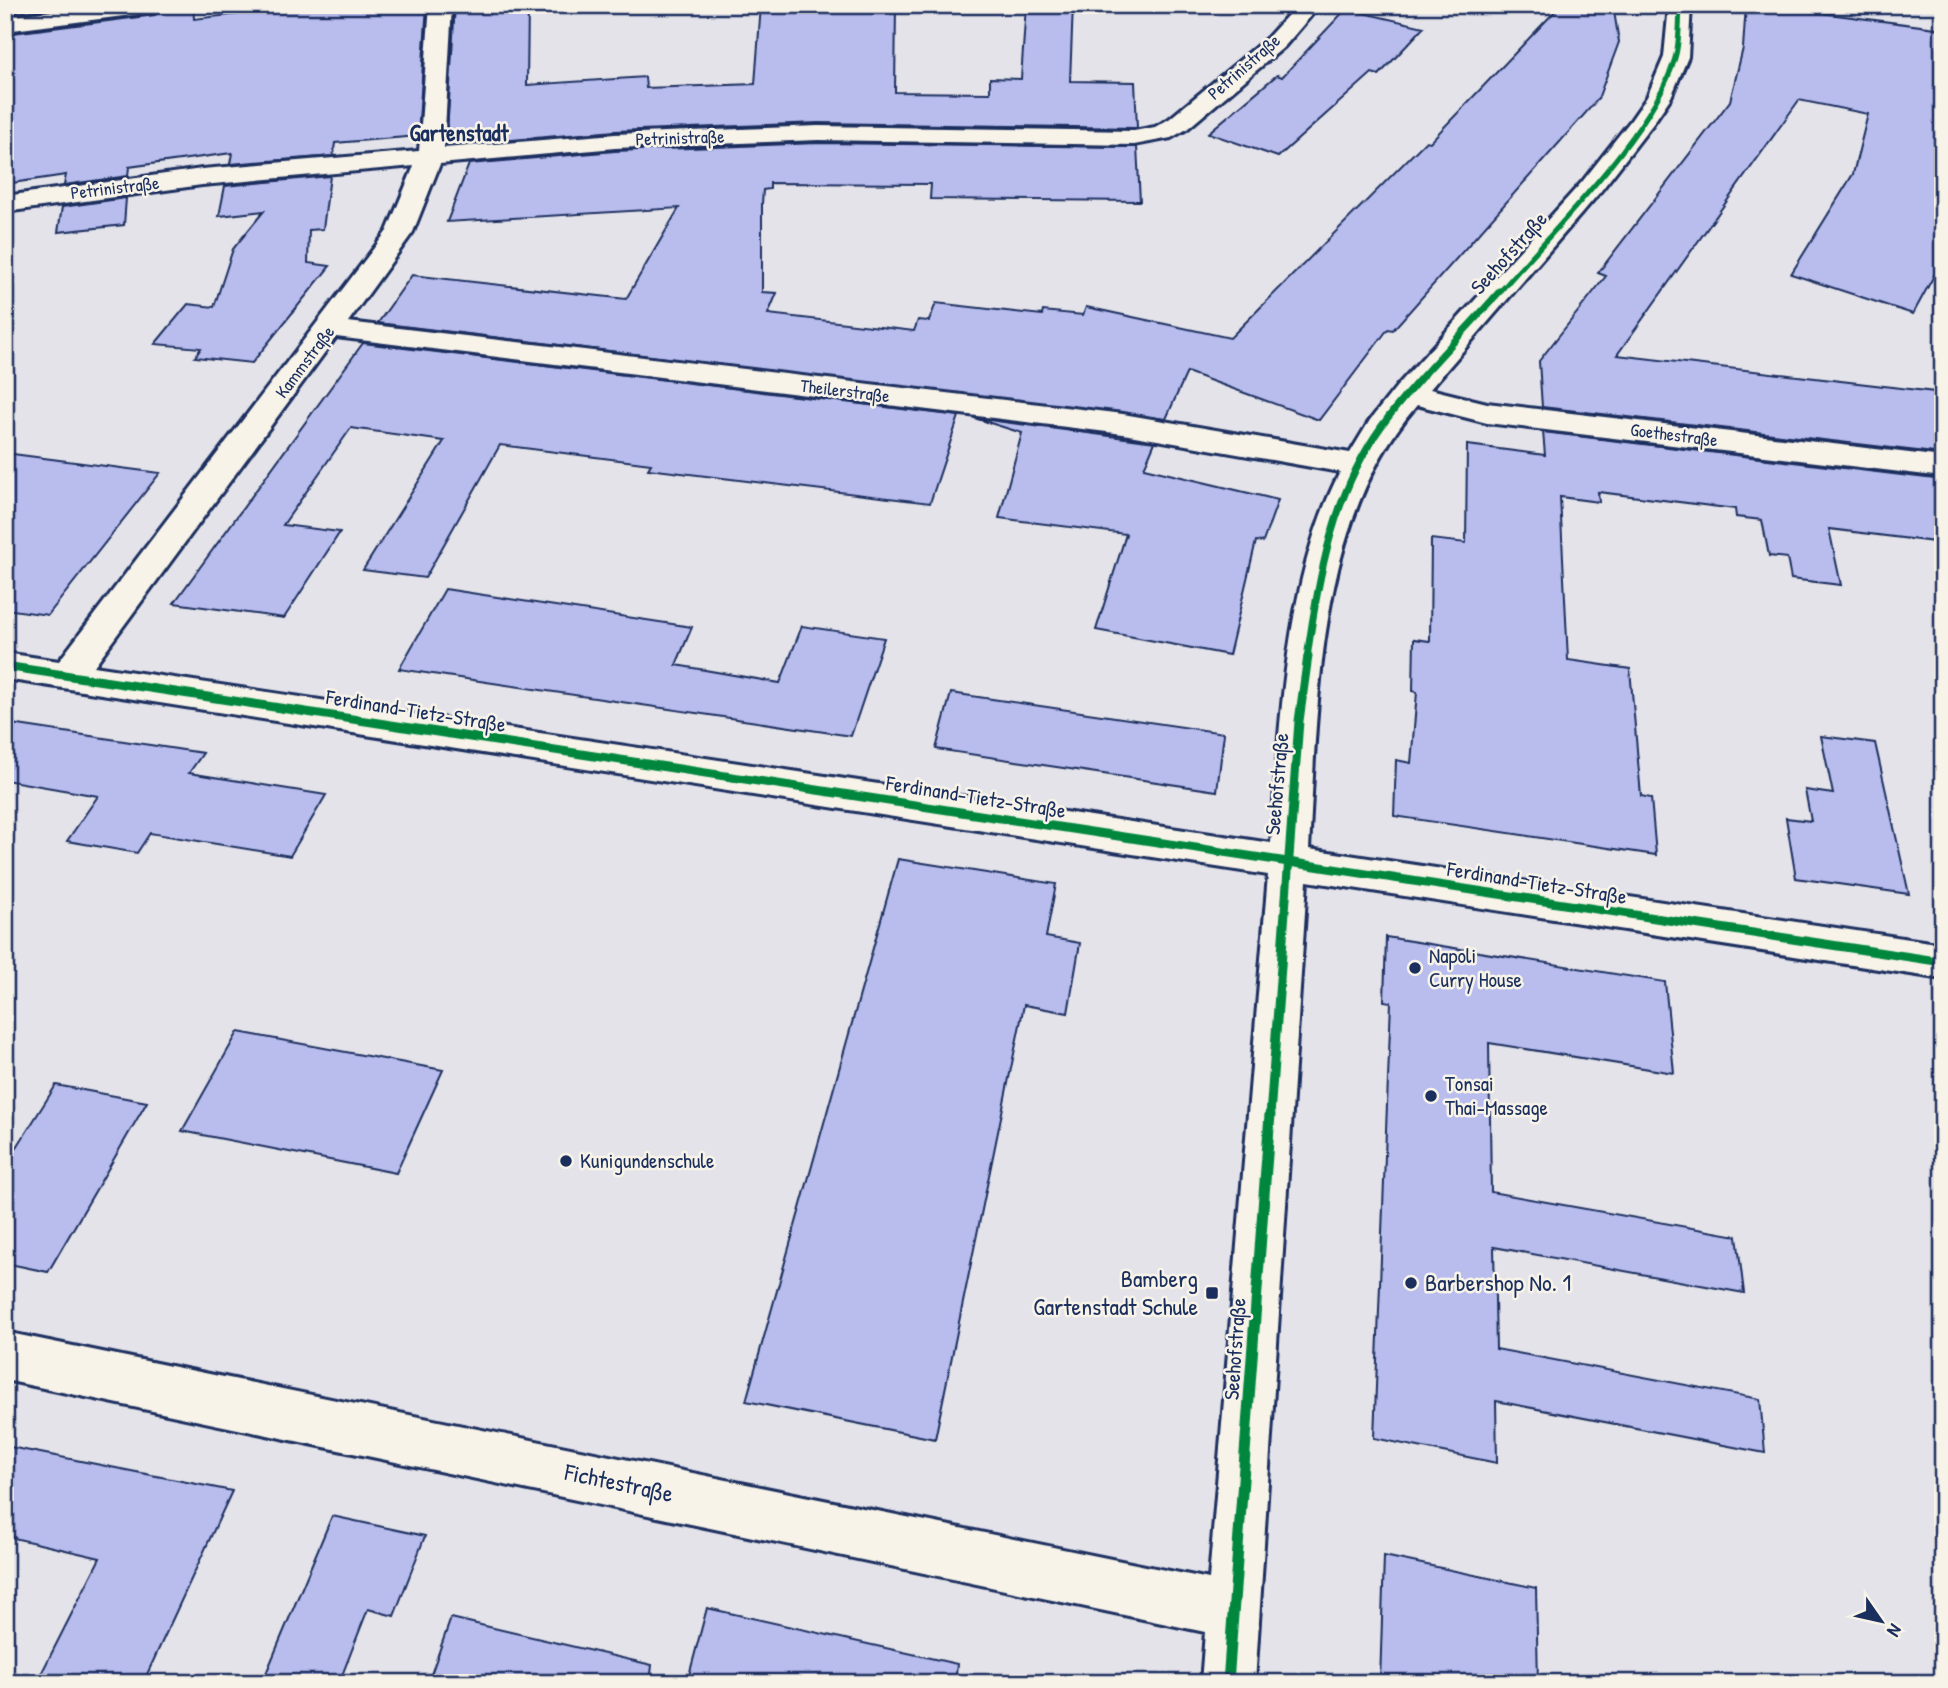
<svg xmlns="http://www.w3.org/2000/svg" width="1948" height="1688" viewBox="0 0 1948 1688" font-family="'Patrick Hand',sans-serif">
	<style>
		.building { fill: #b8bdee; stroke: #1b2f5e; stroke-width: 2 }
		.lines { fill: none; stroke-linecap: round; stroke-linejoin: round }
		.street-casing { stroke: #1b2f5e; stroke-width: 6 }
		.street { fill: #f7f3e8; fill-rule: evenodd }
		.cycleway-far3-casing { stroke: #f7f3e8; stroke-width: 8 }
		.cycleway-far2-casing { stroke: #f7f3e8; stroke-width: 10 }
		.cycleway-far1-casing { stroke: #f7f3e8; stroke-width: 13 }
		.cycleway-casing { stroke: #f7f3e8; stroke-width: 16 }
		.cycleway-far3 { stroke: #00873e; stroke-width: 5 }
		.cycleway-far2 { stroke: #00873e; stroke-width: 7 }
		.cycleway-far1 { stroke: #00873e; stroke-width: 9 }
		.cycleway { stroke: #00873e; stroke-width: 11 }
		.poi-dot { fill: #1b2f5e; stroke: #f7f3e8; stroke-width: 2.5 }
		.labels { text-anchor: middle; stroke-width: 5; stroke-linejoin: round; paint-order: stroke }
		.far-street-label { font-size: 18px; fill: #1b2f5e; stroke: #f7f3e8 }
		.street-label { font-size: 21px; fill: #1b2f5e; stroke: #f7f3e8 }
		.poi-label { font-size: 21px; fill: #1b2f5e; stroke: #f7f3e8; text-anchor: start }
		.far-district-label { font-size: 23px; font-weight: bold; fill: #1b2f5e; stroke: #f7f3e8 }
		.near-poi-label { font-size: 24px; fill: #1b2f5e; stroke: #f7f3e8; text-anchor: end }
		.near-street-label { font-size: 24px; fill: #1b2f5e; stroke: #f7f3e8 }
	</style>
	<rect width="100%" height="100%" fill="#e4e3ea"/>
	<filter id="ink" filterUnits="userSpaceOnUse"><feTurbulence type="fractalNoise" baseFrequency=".0143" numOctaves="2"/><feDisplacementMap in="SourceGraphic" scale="14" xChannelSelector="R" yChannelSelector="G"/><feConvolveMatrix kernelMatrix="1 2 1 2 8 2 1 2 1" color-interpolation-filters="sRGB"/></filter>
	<g filter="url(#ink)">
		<g class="building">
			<path d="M5 5H77L5 14Z"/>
			<path d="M169 5H193L194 19 322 5H427L418 136 335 143 333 156 230 164 232 153 129 167 128 176 64 185 66 175 5 184V34L155 15Z"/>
			<path d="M455 5H528L527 85 645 77 646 88 755 84 761 5H896L895 92 990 93V78L1021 79 1026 5H1073L1070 81 1135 82 1137 128 818 123 615 131 477 143 482 130 447 133Z"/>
			<path d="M1561 5H1613L1619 42 1598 99 1393 330 1388 329 1319 420 1187 372 1166 419 378 323 412 275 626 299 679 208 447 222 469 164 615 151 818 143 1137 147 1140 201 930 199 931 184 770 183V189L763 190 762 204V292L777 293 768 314 914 331 918 320 929 321 936 303 1042 315 1043 311 1083 315 1086 307 1230 338 1426 141 1430 142Z"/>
			<path d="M1746 5H1799V10L1943 29V259L1913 314 1791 274 1853 174 1868 114 1799 100 1617 355 1943 393V454L1542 407 1539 361 1606 276 1598 273 1730 101 1743 48Z"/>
			<path d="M1346 9 1424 27 1379 75 1372 73 1278 157 1208 133 1277 75 1282 77Z"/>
			<path d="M330 176 323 229 309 230 308 263 330 266 252 363 195 357 201 348 155 344 188 304 214 307 233 249 264 211 219 216 225 186Z"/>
			<path d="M126 198 124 225 58 232 62 207Z"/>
			<path d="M363 343 959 416 930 503 648 469 651 464 500 445 425 578 363 570 444 441 351 428 283 525 340 532 284 618 174 603Z"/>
			<path d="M974 418 1155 442 1144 468 1278 500 1263 542 1256 541 1229 655 1096 630 1126 534 999 518 1022 433Z"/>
			<path d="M1543 432 1943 480V543L1829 529 1841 585 1791 579 1787 558 1769 556 1762 520 1736 517 1735 509 1598 492 1599 502 1560 497 1568 660 1630 669 1641 796 1651 798 1656 855 1394 816 1396 760 1411 763 1417 692 1413 691 1414 639 1430 641 1431 539 1466 543 1467 445 1545 455Z"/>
			<path d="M5 453 160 473 48 615 5 609Z"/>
			<path d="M445 589 692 627 676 665 780 683 802 626 884 638 851 736 399 669Z"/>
			<path d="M951 693 1224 733 1217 791 936 749Z"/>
			<path d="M5 723 203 753 189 773 326 795 290 856 150 833 137 853 67 841 98 796 5 780Z"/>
			<path d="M1821 736 1875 743 1909 894 1796 878 1786 818 1811 821 1805 790 1833 794Z"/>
			<path d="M898 859 1056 884 1046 937 1080 943 1068 1013 1024 1005 935 1439 746 1401Z"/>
			<path d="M1386 937 1665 982 1674 1073 1489 1043 1491 1192 1737 1236 1744 1293 1494 1247 1496 1349 1760 1399 1765 1453 1496 1401 1497 1463 1374 1438 1391 1002 1384 1001Z"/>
			<path d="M238 1032 443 1070 396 1173 182 1131Z"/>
			<path d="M56 1085 147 1102 48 1272 5 1263V1166Z"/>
			<path d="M5 1446 232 1491 143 1683H68L40 1676 100 1558 5 1536Z"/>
			<path d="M332 1516 425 1536 394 1616 368 1609 339 1683H262Z"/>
			<path d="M1384 1556 1536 1588 1538 1683H1380Z"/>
			<path d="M707 1608 957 1664 955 1683H687Z"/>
			<path d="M451 1618 652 1665 650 1683H428Z"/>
		</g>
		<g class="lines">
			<g class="street-casing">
				<g id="street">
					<path d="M100 5H166L155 12 5 31V17Z"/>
					<path d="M430 5H452L444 148 615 134 818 126 1134 131 1155 127 1169 119 1268 37 1297 5H1320L1284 47 1187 129 1171 138 1134 145 818 140 615 148 440 164 413 232 348 322 1123 414 1350 453 1370 420 1397 386 1582 182 1631 120 1647 97 1664 57 1669 5H1691L1688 57 1671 97 1652 125 1600 192 1430 389 1487 403 1943 457V477L1487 423 1417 405C1316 522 1318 702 1309 849L1943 944V979L1307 881 1255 1683H1201L1205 1632 5 1380V1332L1209 1579 1268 875 5 679V653L59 661 387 231 414 166 202 185 5 212V196L202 169 419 151ZM336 337 1123 434 1340 472C1285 577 1280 726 1271 843L94 666Z"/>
				</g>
			</g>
			<use href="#street" class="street"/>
			<g class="cycleway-far3-casing">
				<path id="cycleway-far3" d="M1499 293C1550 233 1654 132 1675 58 1680 42 1679 22 1680 5"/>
			</g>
			<g class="cycleway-far2-casing">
				<path id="cycleway-far2" d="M1307 658C1318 578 1333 494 1381 427 1415 380 1462 335 1500 291"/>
			</g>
			<g class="cycleway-far1-casing">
				<g id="cycleway-far1">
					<path d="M5 666 1943 962"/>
					<path d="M1270 1116 1299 721 1308 656"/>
				</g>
			</g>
			<g class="cycleway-casing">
				<path id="cycleway" d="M1228 1683 1270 1114"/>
			</g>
			<use href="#cycleway-far3" class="cycleway-far3"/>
			<use href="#cycleway-far2" class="cycleway-far2"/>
			<use href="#cycleway-far1" class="cycleway-far1"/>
			<use href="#cycleway" class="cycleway"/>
		</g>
	</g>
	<g class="poi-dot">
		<circle cx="1415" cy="968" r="7"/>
		<circle cx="1431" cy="1096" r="7"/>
		<circle cx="566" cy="1161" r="7"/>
		<circle cx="1411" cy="1283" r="7"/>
		<rect x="1205" y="1286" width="14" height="14" rx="3.5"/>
	</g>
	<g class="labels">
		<g class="far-street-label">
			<text transform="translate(1244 67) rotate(-41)" y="6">Petrinistraße</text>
			<text transform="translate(680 138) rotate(-2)" y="6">Petrinistraße</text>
			<text transform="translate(115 188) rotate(-7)" y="6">Petrinistraße</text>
			<text transform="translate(305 362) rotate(-53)" y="6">Kammstraße</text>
			<text transform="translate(845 391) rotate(7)" y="6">Theilerstraße</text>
			<text transform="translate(1674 435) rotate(7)" y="6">Goethestraße</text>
		</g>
		<g class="street-label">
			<text transform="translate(1509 253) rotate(-48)" y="7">Seehofstraße</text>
			<text transform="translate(416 711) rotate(9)" y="7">Ferdinand-Tietz-Straße</text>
			<text transform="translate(1277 784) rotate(-85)" y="7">Seehofstraße</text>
			<text transform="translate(976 797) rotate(9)" y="7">Ferdinand-Tietz-Straße</text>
			<text transform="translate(1537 883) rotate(9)" y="7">Ferdinand-Tietz-Straße</text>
			<text transform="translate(1235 1349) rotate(-86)" y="7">Seehofstraße</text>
		</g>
		<g class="poi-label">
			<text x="1429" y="963">Napoli<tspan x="1429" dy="24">Curry House</tspan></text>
			<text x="1445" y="1091">Tonsai<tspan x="1445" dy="24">Thai-Massage</tspan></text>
			<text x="580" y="1168">Kunigundenschule</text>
		</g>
		<g class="far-district-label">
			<text x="459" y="141">Gartenstadt</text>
		</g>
		<g class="near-poi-label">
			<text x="1198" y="1287">Bamberg<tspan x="1198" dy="28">Gartenstadt Schule</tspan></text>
			<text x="1425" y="1291" text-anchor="start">Barbershop No. 1</text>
		</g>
		<g class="near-street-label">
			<text transform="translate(619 1483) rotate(12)" y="8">Fichtestraße</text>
		</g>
	</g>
	<rect width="1948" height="1688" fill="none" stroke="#f7f3e8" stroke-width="28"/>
	<rect x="14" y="14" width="1920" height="1660" fill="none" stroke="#1b2f5e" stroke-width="2.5" filter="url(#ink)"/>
	<g transform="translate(1881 1621) rotate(124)" stroke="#f7f3e8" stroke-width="5" paint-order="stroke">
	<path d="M0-5L12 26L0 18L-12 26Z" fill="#1b2f5e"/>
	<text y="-10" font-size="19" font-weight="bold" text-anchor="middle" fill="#1b2f5e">N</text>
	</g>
</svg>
